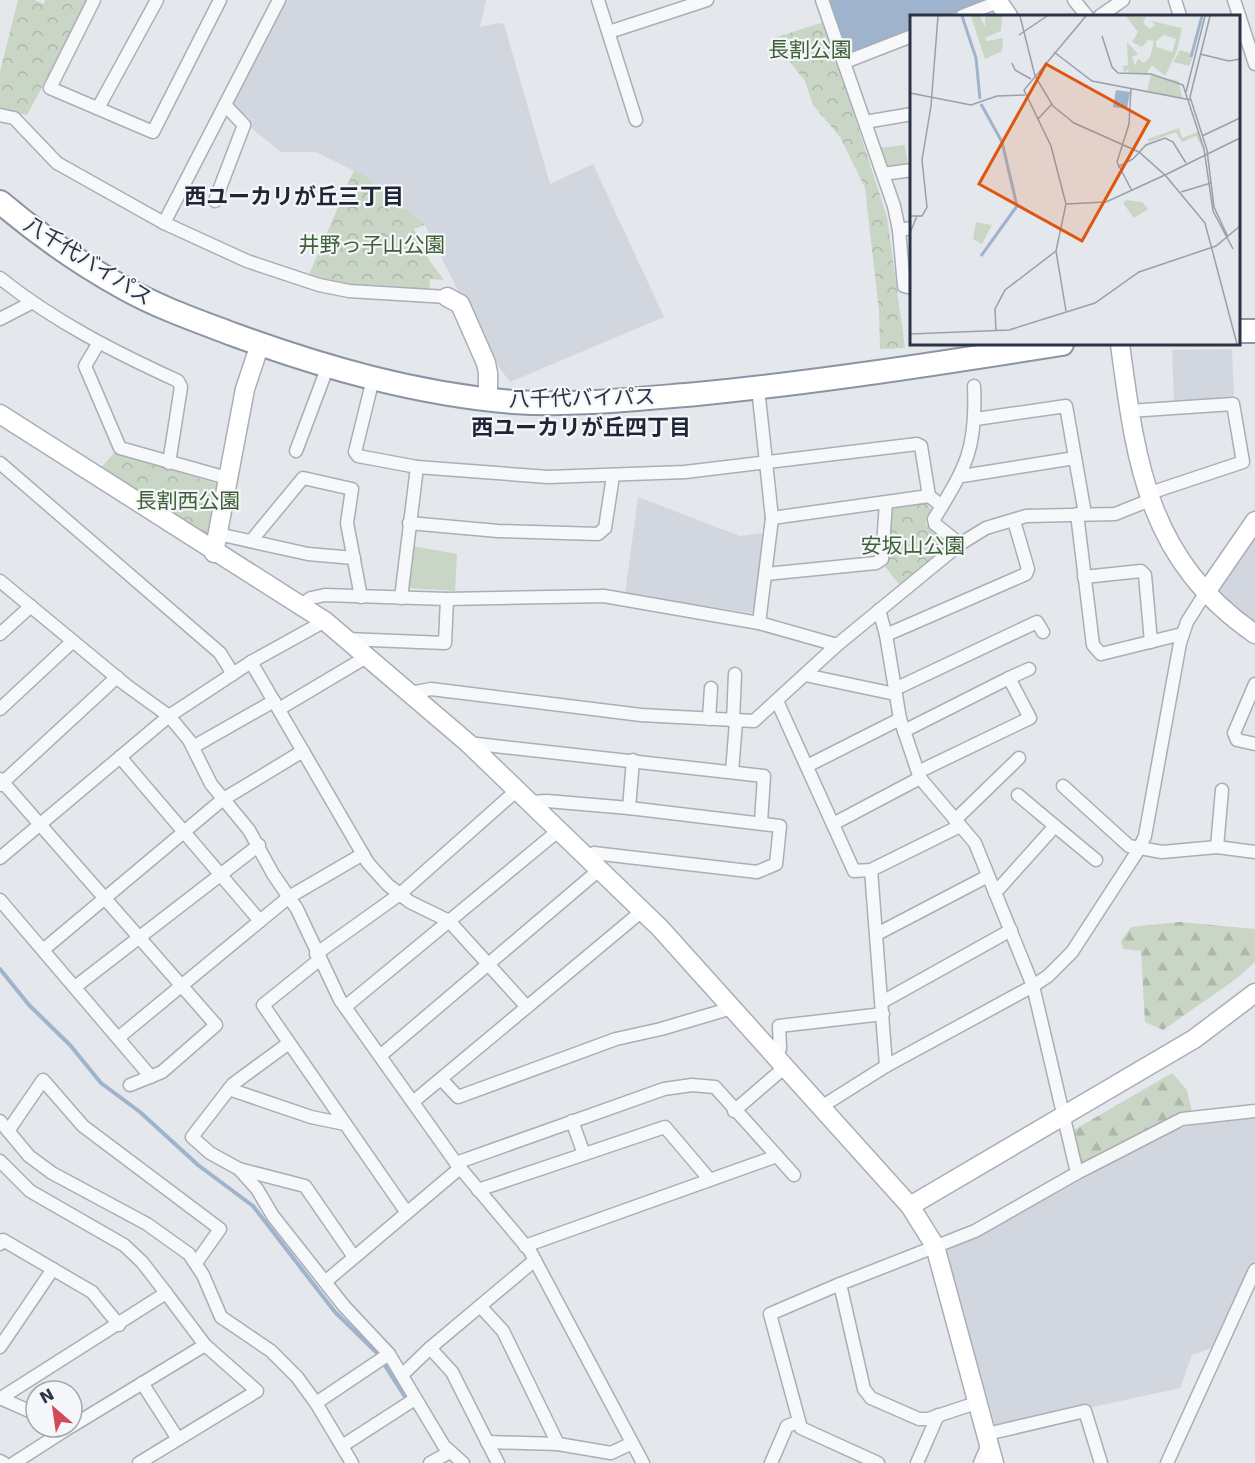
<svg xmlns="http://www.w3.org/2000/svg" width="1255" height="1463" viewBox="0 0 1255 1463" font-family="'DejaVu Sans','Noto Sans JP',sans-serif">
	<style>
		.built { fill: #d2d6de }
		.grass { fill: #c9d6c5 }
		.forest { fill: url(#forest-firs) }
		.park { fill: url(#park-crowns) }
		.water { fill: #9fb4cc }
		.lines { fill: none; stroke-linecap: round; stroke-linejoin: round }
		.stream { stroke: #9fb4cc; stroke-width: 4 }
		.street-casing { stroke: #a9aeb7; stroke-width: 15 }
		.secondary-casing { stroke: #a9aeb7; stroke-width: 21 }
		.highway-casing { stroke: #8b94a3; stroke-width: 26 }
		.street { stroke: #f7f8fa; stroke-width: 12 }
		.secondary { stroke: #fff; stroke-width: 18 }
		.highway { stroke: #fff; stroke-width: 22 }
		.labels { text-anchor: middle; stroke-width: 4.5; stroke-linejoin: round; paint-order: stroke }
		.park-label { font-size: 21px; fill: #3f6138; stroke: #f4f6f9 }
		.street-label { font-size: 21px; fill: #2b3445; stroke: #f4f6f9 }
		.neighbourhood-label { font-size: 22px; font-weight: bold; fill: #1d2536; stroke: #f4f6f9 }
		.inset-river { fill: none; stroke: #9fb4cc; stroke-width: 3 }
		.inset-road { fill: none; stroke: #9a9fa9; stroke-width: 1.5 }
		.view { fill: #df570f; fill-opacity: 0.15; stroke: #df570f; stroke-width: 3 }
		.inset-edge { fill: none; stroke: #2b3445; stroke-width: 3 }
	</style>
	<defs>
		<pattern id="forest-firs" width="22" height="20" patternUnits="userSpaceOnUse" patternTransform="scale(1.5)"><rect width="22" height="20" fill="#c9d6c5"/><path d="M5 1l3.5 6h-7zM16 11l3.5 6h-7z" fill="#adb8ab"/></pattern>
		<pattern id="park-crowns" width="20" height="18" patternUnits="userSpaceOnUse" patternTransform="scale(1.5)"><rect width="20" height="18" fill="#c9d6c5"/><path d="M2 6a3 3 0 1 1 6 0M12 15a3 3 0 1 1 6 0" fill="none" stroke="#adb8ab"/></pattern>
	</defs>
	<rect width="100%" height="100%" fill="#e4e7ec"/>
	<g class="built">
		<path d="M287 0H486L480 27 498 23 504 24 550 184 593 164 664 317 510 382 499 367 470 301H463L425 225 369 178 316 152H281L249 126 250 119 234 107V100Z"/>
		<path d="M1232 349 1234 398 1174 402 1172 350Z"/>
		<path d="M638 497 740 536 761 533 763 536 755 610 752 613 625 594Z"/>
		<path d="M1255 533V626L1217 595 1216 588Z"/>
		<path d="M1255 1116V1261L1214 1347 1192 1355 1180 1388 996 1428 944 1250 972 1240 1166 1133 1199 1123Z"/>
	</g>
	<g class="grass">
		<path d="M905 145 908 167H886L879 148Z"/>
		<path d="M412 546 457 554 455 591 408 588Z"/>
	</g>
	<g class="forest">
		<path d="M1180 922 1255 929V962L1236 979 1163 1030 1145 1022 1141 951 1123 949 1121 941 1131 927Z"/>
		<path d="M1172 1073 1187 1090 1192 1112 1080 1165 1072 1134 1074 1130Z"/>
	</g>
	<g class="park">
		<path d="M18 0H34L44 4 45 0H89L27 115 0 110V72Z"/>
		<path d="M824 22 887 217 905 348 880 349 879 311 865 188 840 137 813 105 805 81 775 43 774 38Z"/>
		<path d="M354 170 369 178 425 225 414 229 429 260 444 280 430 279 429 292 350 287 308 277Z"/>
		<path d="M115 452 217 484 211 544 97 472Z"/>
		<path d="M926 503 933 512 925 524 951 542 952 546 901 587 883 564 892 507Z"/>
	</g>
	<path class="water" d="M829 0H988L947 16H912L911 31 853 55 846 50Z"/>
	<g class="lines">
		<path class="stream" d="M0 969 29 1005 70 1045 101 1083 140 1112 198 1165 253 1206 335 1312 377 1353 407 1400 418 1412"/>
		<g class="street-casing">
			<g id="street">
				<path d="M94 0 50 88 153 132 220 0"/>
				<path d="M598 0 636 120"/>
				<path d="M822 0 894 206 899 230 904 286 912 288"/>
				<path d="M1074 0 1087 16"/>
				<path d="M1175 0 1180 16"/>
				<path d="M1234 0 1255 64"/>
				<path d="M962 16 998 2"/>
				<path d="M1100 16 1123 0"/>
				<path d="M609 32 707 0"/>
				<path d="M845 62 912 36"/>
				<path d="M98 108 157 0"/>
				<path d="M0 115 14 118 57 163 164 223 247 261 319 285 349 291 447 297"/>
				<path d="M865 122 912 114"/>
				<path d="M883 174 912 170"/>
				<path d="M215 201 244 125 225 105"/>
				<path d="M164 223 279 0"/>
				<path d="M899 230 912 228"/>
				<path d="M0 278C55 322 115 352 178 381L181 387 169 463"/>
				<path d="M0 319 31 303"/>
				<path d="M98 344 85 366 120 448 227 478"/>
				<path d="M373 379 355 452 358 456 417 467 548 477 685 472 917 444 921 446 929 496 942 506"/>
				<path d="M758 388 772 518 759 623"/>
				<path d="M1129 411 1233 404 1243 462 1147 494"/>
				<path d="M976 419 1066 406 1085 514"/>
				<path d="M296 451 328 366"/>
				<path d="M0 463 220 653 233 674"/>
				<path d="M962 476 1075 458"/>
				<path d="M1077 514 1093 645 1101 654 1182 634"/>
				<path d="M772 518 929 496"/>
				<path d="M409 523 498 531 598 534 605 528 613 476"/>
				<path d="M218 534 308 554 354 558"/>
				<path d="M251 541 303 478 352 489 347 523 361 597"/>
				<path d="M960 544 935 524 934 519C966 467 977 449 974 386"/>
				<path d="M766 574 876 563 882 559 886 503"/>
				<path d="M1084 577 1141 571 1145 575 1151 642"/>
				<path d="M0 581 126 685 169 716 189 740 211 784 249 830 273 874 297 909 340 1000 456 1163 530 1251 643 1463"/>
				<path d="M401 598 417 467"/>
				<path d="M299 606 311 598 325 595 447 599 604 596 759 623 837 645"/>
				<path d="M879 610 886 635 900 719 920 778 975 843 1033 986 1077 1173"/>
				<path d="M0 634 31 606"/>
				<path d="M886 635 1026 574 1028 569 1014 521"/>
				<path d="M346 639 445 643 447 599"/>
				<path d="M251 662 368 863 388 885 410 902 449 921 527 1007"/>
				<path d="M805 675 895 694"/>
				<path d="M1009 678 1029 669"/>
				<path d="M1255 684 1234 733 1237 740 1255 744"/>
				<path d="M895 689 1037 622 1043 632"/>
				<path d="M410 693 431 689 641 715 754 721 837 645 960 544 986 528 1026 516 1115 514 1150 500"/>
				<path d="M777 701 854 871 871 870 960 826"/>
				<path d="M0 709 73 641"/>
				<path d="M279 709 368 656"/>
				<path d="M709 719 711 688"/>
				<path d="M733 721 735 674"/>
				<path d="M904 731 1009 678 1030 718 918 772"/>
				<path d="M468 743 764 776 761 822"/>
				<path d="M193 747 274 701"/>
				<path d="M120 757 260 921"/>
				<path d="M807 766 900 719"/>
				<path d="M732 772 736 722"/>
				<path d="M0 779 216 1025 162 1072 130 1085"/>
				<path d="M0 785 117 677"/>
				<path d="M1063 786 1129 846 1162 852 1217 847 1255 852"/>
				<path d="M529 802 547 801 629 808 780 826 776 864 757 872 602 854 594 853 587 859"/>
				<path d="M629 808 633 760"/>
				<path d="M955 820 1019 758"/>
				<path d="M833 824 920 778"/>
				<path d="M1055 826 1096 860"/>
				<path d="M1217 847 1222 790"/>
				<path d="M0 858 169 716 251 662 325 621"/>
				<path d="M871 870 886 1066"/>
				<path d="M995 893 1055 826 1018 795"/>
				<path d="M0 900 151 1077"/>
				<path d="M877 934 988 876"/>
				<path d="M43 950 222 800 303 751"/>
				<path d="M316 954 400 894 516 791"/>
				<path d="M319 960 263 1005 407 1213"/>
				<path d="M75 987 259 845"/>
				<path d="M882 1002 1011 930"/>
				<path d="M345 1007 558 831"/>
				<path d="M118 1038 289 897 363 854"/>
				<path d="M289 1043 233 1084 192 1137 210 1153 239 1169 257 1189 273 1216 344 1306 389 1354 444 1446 463 1463"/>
				<path d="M380 1056 599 870"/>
				<path d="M777 1058 780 1048 779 1026 883 1014"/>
				<path d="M441 1079 458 1097 616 1039 661 1029 732 1008"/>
				<path d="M229 1089 311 1117 345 1124"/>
				<path d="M413 1102 642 911"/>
				<path d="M821 1107 886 1066 1033 986 1048 976 1072 952 1139 849 1145 836 1180 643 1187 622 1206 592"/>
				<path d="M734 1111 785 1067"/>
				<path d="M0 1121 29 1156 52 1173 147 1224 189 1254 203 1275 221 1317 271 1351 297 1377 316 1403 352 1463"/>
				<path d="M572 1121 584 1154"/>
				<path d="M8 1131 43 1080 83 1126 220 1229 196 1263"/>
				<path d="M0 1161 30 1191 124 1245 142 1262 166 1293"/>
				<path d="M456 1163 664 1089 692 1085 715 1087 794 1175"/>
				<path d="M239 1169 305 1186 354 1257"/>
				<path d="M478 1190 665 1127 710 1180"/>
				<path d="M0 1244 3 1240 92 1292 119 1325"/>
				<path d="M525 1246 777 1156"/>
				<path d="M325 1282 460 1168"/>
				<path d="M840 1284 975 1231 1077 1173 1182 1119 1255 1111"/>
				<path d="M480 1306 503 1331 558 1444"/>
				<path d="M0 1347 53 1269"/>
				<path d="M430 1348 452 1372 498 1463"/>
				<path d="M402 1375 430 1348 535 1260"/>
				<path d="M142 1383 178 1439"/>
				<path d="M0 1398 36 1414"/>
				<path d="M1 1398 166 1293 205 1345 257 1391 139 1463"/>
				<path d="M316 1403 389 1354"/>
				<path d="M72 1426 205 1345"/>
				<path d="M987 1434 1085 1411 1101 1463"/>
				<path d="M487 1442 558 1444 611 1453 630 1444"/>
				<path d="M342 1446 415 1399"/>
				<path d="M0 1461 4 1463"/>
				<path d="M14 1463 70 1427"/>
				<path d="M430 1463 450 1452"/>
				<path d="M771 1463 787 1426 798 1422"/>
				<path d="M878 1463 801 1428 770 1314 840 1284 864 1389 871 1398 919 1419H928L979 1402"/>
				<path d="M917 1463 938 1415"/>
				<path d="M980 1463 989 1442"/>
				<path d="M1167 1463 1255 1270"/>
			</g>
		</g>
		<g class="secondary-casing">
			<g id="secondary">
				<path d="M997 0 1008 16"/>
				<path d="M447 297 460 304 486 363 488 373V399"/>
				<path d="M1120 344C1136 463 1147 559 1255 634"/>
				<path d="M0 414 325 621 468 743 660 928 910 1206 935 1246 994 1463"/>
				<path d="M214 553 245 389 260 344"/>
				<path d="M1206 592 1255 521"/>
				<path d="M910 1206 1194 1039 1255 993"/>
			</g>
		</g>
		<g class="highway-casing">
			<g id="highway">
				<path d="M0 202C38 234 80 264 124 288 158 307 195 320 232 334 322 367 416 394 513 402 574 406 636 399 697 394 820 382 941 363 1062 344"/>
				<path d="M1238 331H1255"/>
			</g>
		</g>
		<use href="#street" class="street"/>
		<use href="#secondary" class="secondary"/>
		<use href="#highway" class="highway"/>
	</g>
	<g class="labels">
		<g class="park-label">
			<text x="810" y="57">長割公園</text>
			<text x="372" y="252">井野っ子山公園</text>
			<text x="188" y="508">長割西公園</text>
			<text x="913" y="553">安坂山公園</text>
		</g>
		<g class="street-label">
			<text transform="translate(88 261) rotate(32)" y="7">八千代バイパス</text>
			<text transform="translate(582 398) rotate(-1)" y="7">八千代バイパス</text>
		</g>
		<g class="neighbourhood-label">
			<text x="294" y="204">西ユーカリが丘三丁目</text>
			<text x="581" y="435">西ユーカリが丘四丁目</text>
		</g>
	</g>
	<g transform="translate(910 15)">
		<rect width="330" height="330" fill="#e4e7ec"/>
		<path d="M270 35 280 38 282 44 279 51 263 47Z" fill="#c9d6c5"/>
		<path d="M61 1H70L75 12V1H92L91 16 75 23 77 26 93 23 92 36 75 44ZM216 1 236 2 233 8 240 14 245 10 241 6 272 13 267 36 255 61 242 50 237 58H219L218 54 214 58 213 51 218 50 217 27 228 39 222 42 225 50 228 44 234 48 240 42 244 26 238 25 232 32 222 27 228 17ZM254 20 266 24 262 37 246 32V26ZM216 185 232 187 238 194 224 203 213 188ZM66 207 82 210 72 229 63 224Z" fill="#c9d6c5" fill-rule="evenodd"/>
		<path d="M241 60 269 66 272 83 237 76ZM269 113 272 123 288 117 294 136 286 121 272 127 266 117 239 127 238 124Z" fill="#c9d6c5"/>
		<path d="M206 75 220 77 217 94 203 92Z" fill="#9fb4cc"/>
		<path class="inset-river" d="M52 1 66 43 70 84M281 42 292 1M71 241 107 191 92 127 71 89"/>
		<path class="inset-road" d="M110 1 125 61 143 91 164 108 229 137 255 160 330 123M300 1 280 82 297 135 304 192 318 222M109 20 137 1M192 21 202 52 208 58 241 59 273 70 294 134 303 196 323 234M144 37 182 66 281 85M290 39 319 46 330 44M102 48 105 55 121 64M221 74 219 109 207 147 222 176M276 77 295 1M0 78 61 90 87 81 115 80M128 104 142 89M292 121 330 103M208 152 223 144 236 130 255 123 263 127 276 148M271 177 301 168M156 189 196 187 255 160 295 208 327 329M0 201H12L17 192 12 145 21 91 28 1M0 218 7 201M156 296 146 236 156 189 141 131 114 75 176 1M86 316 85 294 95 275 146 236M0 319 99 315 185 288 229 257 306 231 330 211"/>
		<path class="view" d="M136 49 239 106 172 226 69 169Z"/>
		<rect width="330" height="330" class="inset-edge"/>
	</g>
	<g transform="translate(54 1409) rotate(331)"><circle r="28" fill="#f4f6f9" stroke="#a4a8b1" stroke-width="1.5"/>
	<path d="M0-4.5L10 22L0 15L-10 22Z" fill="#d1495b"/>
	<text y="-9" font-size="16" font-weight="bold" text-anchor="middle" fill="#2b3445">N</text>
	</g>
</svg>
